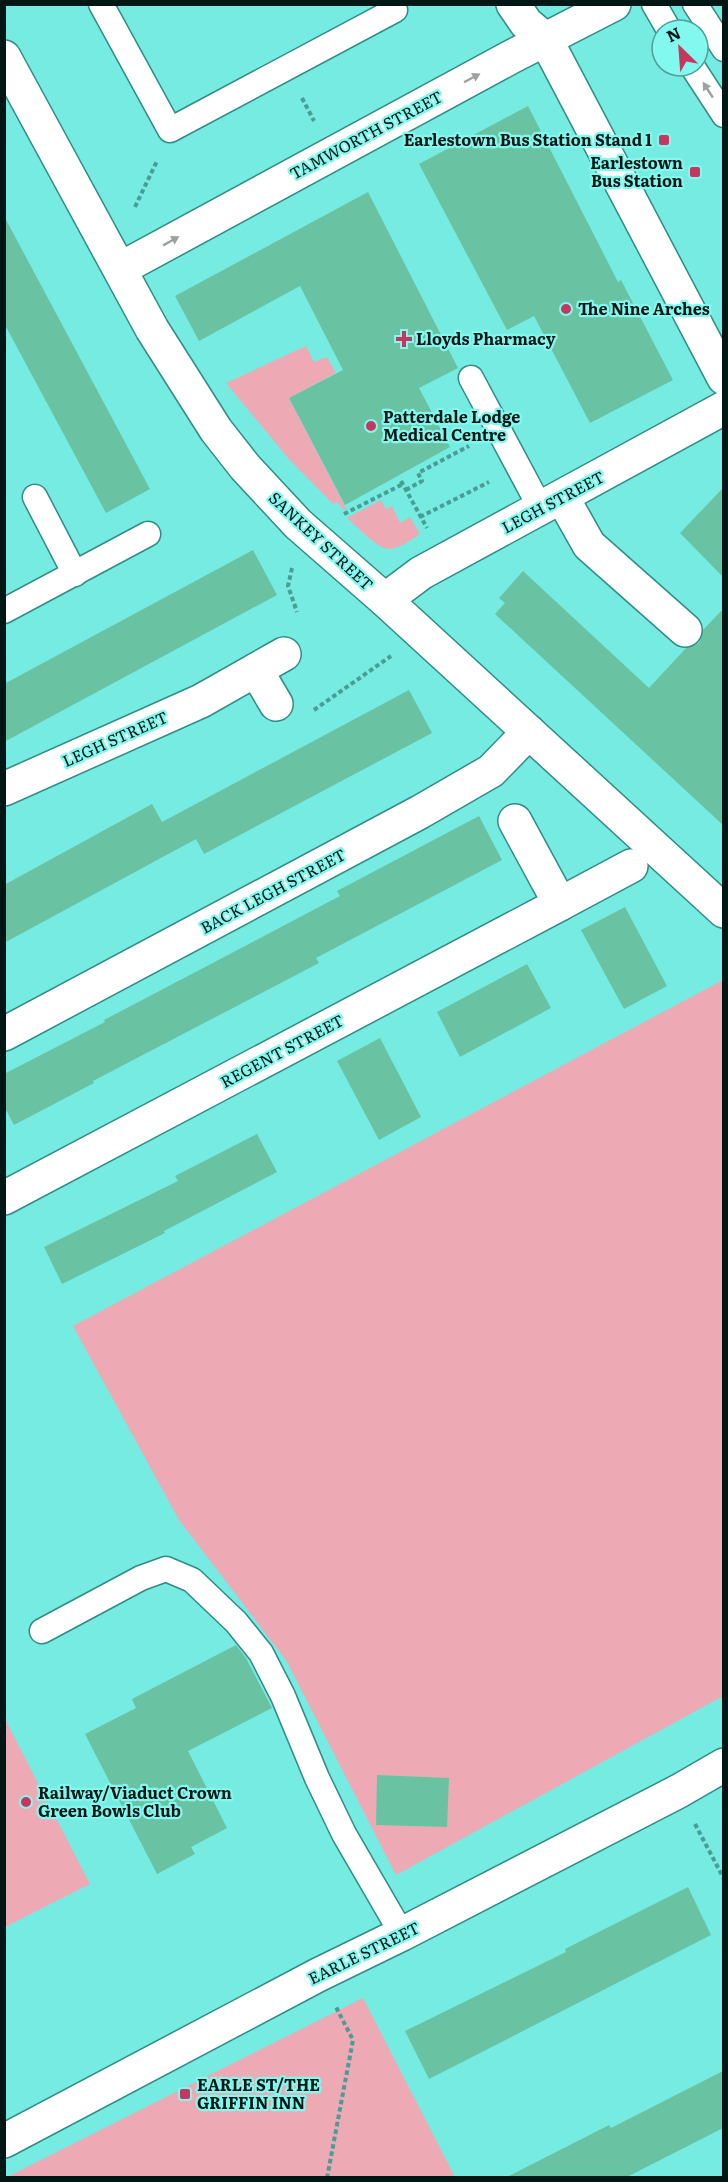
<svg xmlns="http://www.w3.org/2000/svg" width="728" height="2182" viewBox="0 0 728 2182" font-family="Literata,serif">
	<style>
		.green { fill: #edaab5 }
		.building { fill: #69c3a3 }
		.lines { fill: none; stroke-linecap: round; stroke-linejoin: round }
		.service-casing { stroke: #308c86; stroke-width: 27 }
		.minor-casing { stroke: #308c86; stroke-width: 36 }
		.tertiary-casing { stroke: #308c86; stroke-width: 36 }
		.path { stroke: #4a9c95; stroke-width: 4; stroke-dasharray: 4.5 3; stroke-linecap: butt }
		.service { stroke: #fff; stroke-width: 24 }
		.minor { stroke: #fff; stroke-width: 33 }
		.tertiary { stroke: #fff; stroke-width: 33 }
		.oneway { fill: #99a2a1 }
		.poi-dot { fill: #c63760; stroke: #83f8ee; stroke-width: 2 }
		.labels { text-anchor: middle; stroke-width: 4.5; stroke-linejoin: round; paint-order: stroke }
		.street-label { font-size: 16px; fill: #001715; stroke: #83f8ee }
		.poi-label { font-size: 16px; font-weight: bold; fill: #001715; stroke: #83f8ee; text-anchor: start }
	</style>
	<rect width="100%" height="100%" fill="#75ebe1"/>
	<g class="green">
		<path d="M306 346 314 362 327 357 336 373 289 398 347 510 343 509 337 502 333 504 288 458 226 383Z"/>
		<path d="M381 500 386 509 392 506 400 523 410 517 420 534C411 540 400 548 390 549 378 550 357 526 347 518Z"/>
		<path d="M723 980V1696L396 1875 286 1660 179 1520 73 1326Z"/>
		<path d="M5 1719 90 1884 5 1927H4Z"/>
		<path d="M363 1998 455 2177H7Z"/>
	</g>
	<g class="building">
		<path d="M528 106 618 282 621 280 673 380 590 423 534 316 507 330 419 164Z"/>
		<path d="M368 192 458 368 419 388 450 447 345 505 289 398 343 370 300 286 199 341 175 296Z"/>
		<path d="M4 216 150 489 106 513 4 323Z"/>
		<path d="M723 488V577L680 533Z"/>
		<path d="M253 550 277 595 4 742V684Z"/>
		<path d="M523 571 649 688 686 648 699 643 703 630 723 609V825L495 614 505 603 499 598Z"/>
		<path d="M409 690 432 733 204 854 196 839 4 943V885L152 804 162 822Z"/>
		<path d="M479 816 502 860 316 958 319 963 93 1081 94 1083 14 1125 4 1106V1074L105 1022 104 1020 340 896 337 891Z"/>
		<path d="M625 907 667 986 624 1009 581 930Z"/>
		<path d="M527 964 551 1008 460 1057 437 1012Z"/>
		<path d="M380 1038 421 1117 379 1140 337 1061Z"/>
		<path d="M257 1134 277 1172 164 1231 165 1233 62 1284 44 1247 178 1181 175 1176Z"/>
		<path d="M236 1645 246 1658 272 1708 188 1751 227 1828 191 1847 195 1854 157 1874 85 1734 136 1708 132 1699Z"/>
		<path d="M377 1775 449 1778 447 1827 376 1825Z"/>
		<path d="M688 1887 711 1935 429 2079 405 2031 566 1952 565 1949Z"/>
		<path d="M723 2071V2128L625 2178H505L609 2125 611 2128Z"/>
	</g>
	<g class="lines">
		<g class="service-casing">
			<g id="service">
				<path d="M101 4 170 130 395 10 393 4"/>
				<path d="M654 4 669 30"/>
				<path d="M695 4 724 49"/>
				<path d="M692 66 724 115"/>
				<path d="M471 378 541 509"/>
				<path d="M35 497 75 574"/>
				<path d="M4 611 148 534"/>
				<path d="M42 1631 141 1578 166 1569 192 1580 236 1622 261 1653 283 1696 317 1778 344 1834 402 1934"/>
			</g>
		</g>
		<g class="minor-casing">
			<g id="minor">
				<path d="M513 4 526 23 546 40 724 378"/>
				<path d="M120 269 511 57 614 4"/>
				<path d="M562 497 589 545 685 630"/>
				<path d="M385 600 421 573 724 408"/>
				<path d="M256 670 276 704"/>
				<path d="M4 789 201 701 284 654"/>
				<path d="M560 904 631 866"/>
				<path d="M4 1034 420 812 491 771 529 732"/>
				<path d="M4 1198 560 904 515 821"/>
			</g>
		</g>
		<g class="tertiary-casing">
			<g id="tertiary">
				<path d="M4 57 152 329 216 430 245 467 298 524 385 600 724 911"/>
				<path d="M4 2141 318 1975 402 1934 679 1791 724 1765"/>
			</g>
		</g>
		<g class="path">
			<path d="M302 98 314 121"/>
			<path d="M135 207 157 161"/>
			<path d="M401 481 427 528"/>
			<path d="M406 490 422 481 418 473 469 446"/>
			<path d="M344 514 403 484"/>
			<path d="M420 517 489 482"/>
			<path d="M292 568 288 586 297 612"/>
			<path d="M314 710 391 656"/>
			<path d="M695 1824 724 1879"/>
			<path d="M327 2178 353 2040 336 2007"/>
		</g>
		<use href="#service" class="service"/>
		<use href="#minor" class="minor"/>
		<use href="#tertiary" class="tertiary"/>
	</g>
	<defs><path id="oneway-solid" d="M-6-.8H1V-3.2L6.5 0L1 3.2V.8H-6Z" transform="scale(1.5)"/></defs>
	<g class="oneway">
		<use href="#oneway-solid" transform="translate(472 78) rotate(-28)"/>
		<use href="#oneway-solid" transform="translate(708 90) rotate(-123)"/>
		<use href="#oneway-solid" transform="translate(171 241) rotate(-29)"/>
	</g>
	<g class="poi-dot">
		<rect x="658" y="134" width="12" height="12" rx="3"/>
		<rect x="689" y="166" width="12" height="12" rx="3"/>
		<circle cx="566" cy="309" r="6"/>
		<path d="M401 330h6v6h6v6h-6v6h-6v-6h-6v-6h6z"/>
		<circle cx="371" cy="426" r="6"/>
		<circle cx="26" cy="1802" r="6"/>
		<rect x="179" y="2088" width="12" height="12" rx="3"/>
	</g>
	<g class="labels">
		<g class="street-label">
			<text transform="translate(366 135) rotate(-28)" y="6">TAMWORTH STREET</text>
			<text transform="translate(553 502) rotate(-28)" y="6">LEGH STREET</text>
			<text transform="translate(321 541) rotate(43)" y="6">SANKEY STREET</text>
			<text transform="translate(115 739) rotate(-24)" y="6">LEGH STREET</text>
			<text transform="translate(273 891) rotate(-28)" y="6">BACK LEGH STREET</text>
			<text transform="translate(282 1051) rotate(-28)" y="6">REGENT STREET</text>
			<text transform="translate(364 1953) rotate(-26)" y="6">EARLE STREET</text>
		</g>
		<g class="poi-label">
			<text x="652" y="146" text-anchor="end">Earlestown Bus Station Stand 1</text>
			<text x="683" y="169" text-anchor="end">Earlestown<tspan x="683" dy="18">Bus Station</tspan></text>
			<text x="578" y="315">The Nine Arches</text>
			<text x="416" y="345">Lloyds Pharmacy</text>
			<text x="383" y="423">Patterdale Lodge<tspan x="383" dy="18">Medical Centre</tspan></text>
			<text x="38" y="1799">Railway/Viaduct Crown<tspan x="38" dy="18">Green Bowls Club</tspan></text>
			<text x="197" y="2091">EARLE ST/THE<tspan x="197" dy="18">GRIFFIN INN</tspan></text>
		</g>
	</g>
	<rect width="728" height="2182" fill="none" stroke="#001715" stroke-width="12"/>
	<g transform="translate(680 48) rotate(335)"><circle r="28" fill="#83f8ee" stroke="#4f9e97" stroke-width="1.5"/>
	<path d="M0-4.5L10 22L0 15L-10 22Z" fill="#c63760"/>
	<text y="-9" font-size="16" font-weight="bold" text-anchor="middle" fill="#001715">N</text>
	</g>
</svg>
